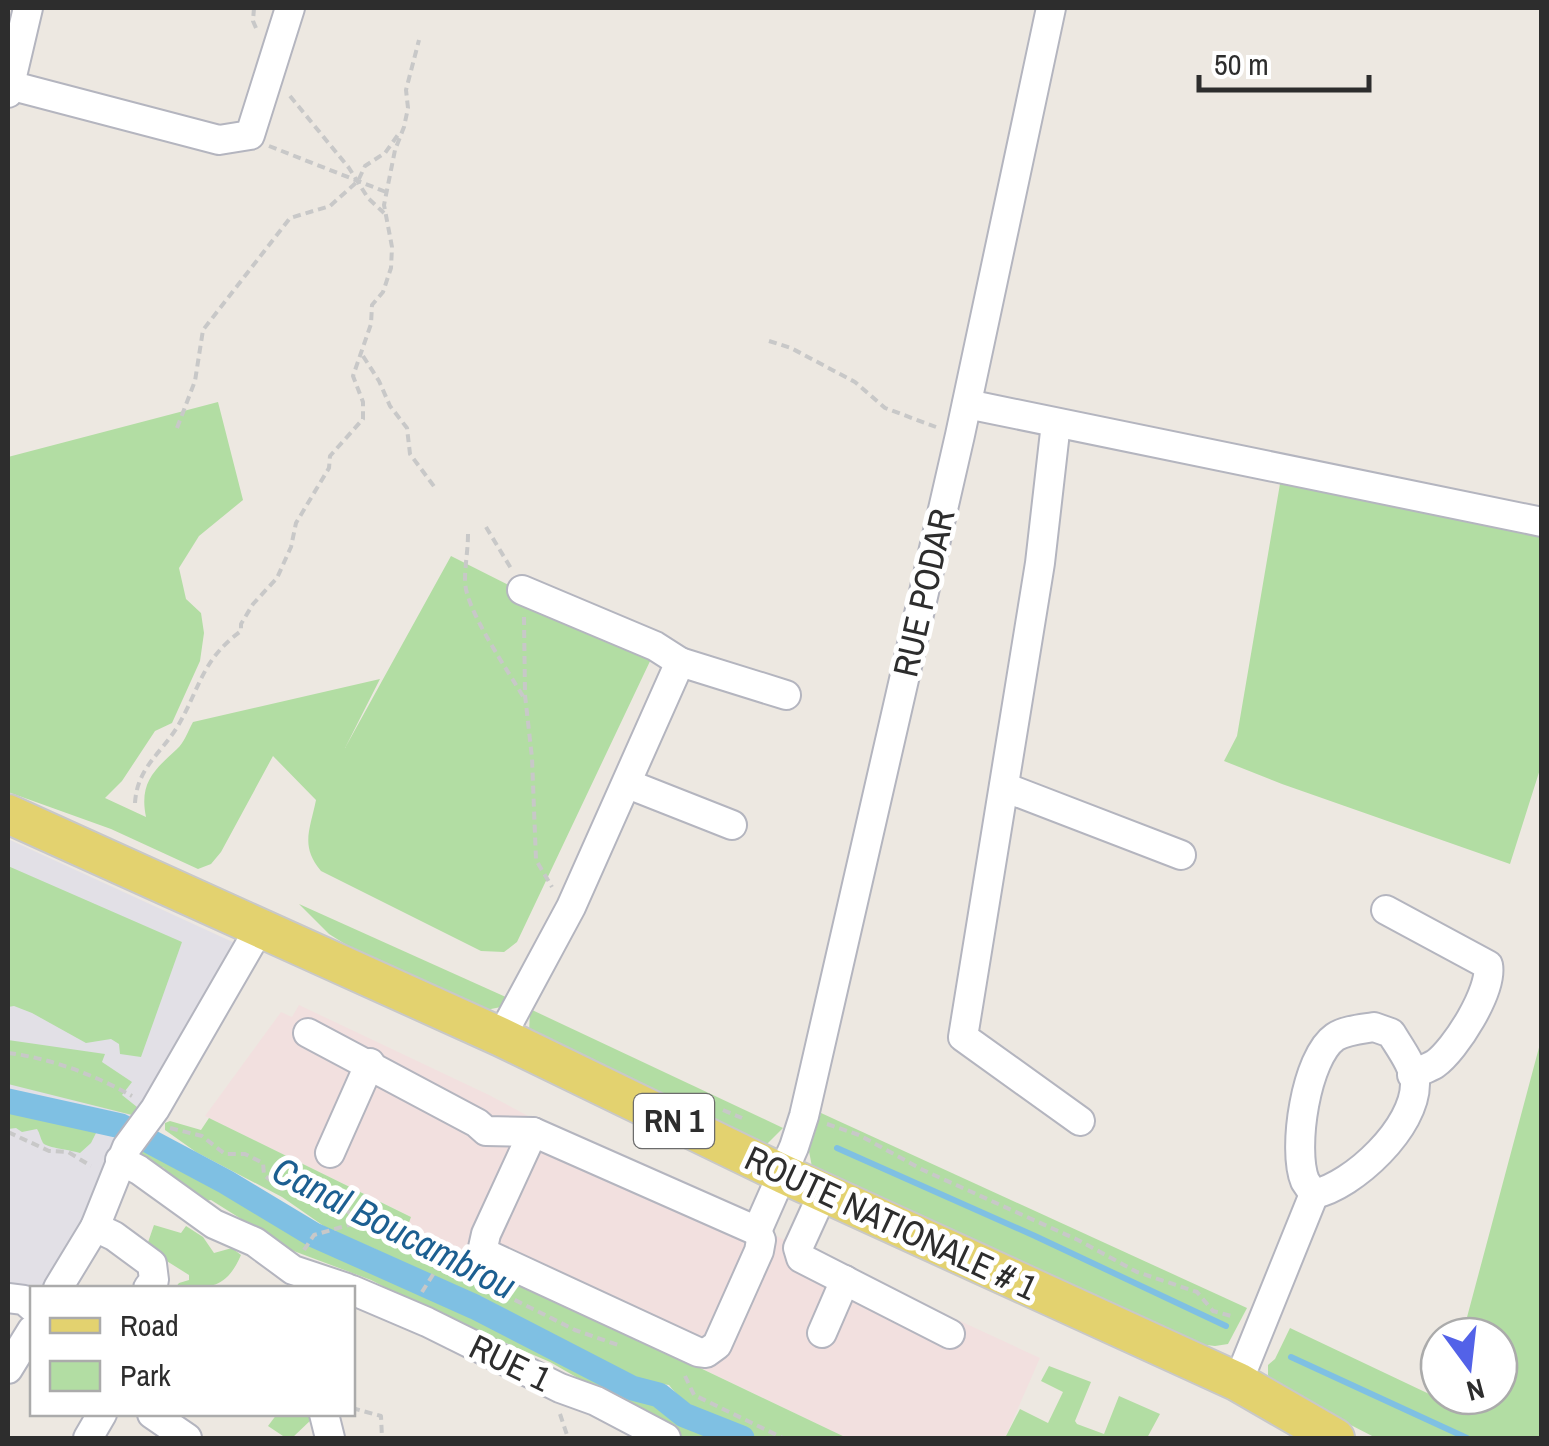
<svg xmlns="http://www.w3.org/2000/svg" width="1549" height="1446" viewBox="0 0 1549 1446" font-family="'Archivo Narrow',sans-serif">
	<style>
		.industrial { fill: #e2e0e6 }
		.medical { fill: #f2e0df }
		.green { fill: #b2dda3 }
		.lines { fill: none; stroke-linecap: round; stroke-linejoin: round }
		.stream { stroke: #7fc0e3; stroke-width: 6 }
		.canal { stroke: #7fc0e3; stroke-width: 25 }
		.minor-casing { stroke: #b4b5bf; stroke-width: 32 }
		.major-casing { stroke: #c8c8c8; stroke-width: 42 }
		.path { stroke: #c8c8c8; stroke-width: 4; stroke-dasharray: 8 5; stroke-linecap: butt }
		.minor { stroke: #fff; stroke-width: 28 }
		.major { stroke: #e3d26f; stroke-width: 38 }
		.labels { text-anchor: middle; stroke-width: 10; stroke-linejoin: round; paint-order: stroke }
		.shield { fill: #fff; stroke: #6c6c6c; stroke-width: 2.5 }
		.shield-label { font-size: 32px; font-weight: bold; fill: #2d2d2d }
		.street-label { font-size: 35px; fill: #2d2d2d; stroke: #fff }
		.water-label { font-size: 38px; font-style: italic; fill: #1c5f91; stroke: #fff }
	</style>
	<rect width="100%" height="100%" fill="#ede8e1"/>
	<path class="industrial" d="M8 839 237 944 152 1104 41 1288H32V1304L8 1303Z"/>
	<path class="medical" d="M299 1005 489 1095 599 1154 1040 1358 1005 1438H847L406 1227 410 1216 205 1116 281 1012 292 1017Z"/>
	<g class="green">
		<path d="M218 402 243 500 199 536 179 568 186 599 201 613 204 633 200 661 172 723 155 731 122 781 105 798 146 817C139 783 154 770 177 749 184 743 188 731 193 722L380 679 345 748 451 556 652 657 517 942 504 952 481 951 321 871C300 846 310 830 316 800L273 756 221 852 211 864 198 869 111 829 8 792V457Z"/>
		<path d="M1281 478 1541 535V766L1510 864 1282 784 1224 761 1237 736Z"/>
		<path d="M8 866 182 942 141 1057 120 1054 119 1044 111 1039 86 1043 32 1013 14 1006 8 1007Z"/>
		<path d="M299 904 508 998 501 1007 486 1010 361 954 329 934Z"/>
		<path d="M530 1009 783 1128 762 1149 529 1034Z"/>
		<path d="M8 1040 105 1054 102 1062 132 1082 122 1095 137 1107 132 1115 8 1084Z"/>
		<path d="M1541 1040V1438H1376L1273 1385 1268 1375V1365L1275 1359 1290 1328 1444 1401 1446 1396H1499V1336H1462Z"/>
		<path d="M8 1094 113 1120 119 1125 98 1129 91 1143 80 1153C72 1150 47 1148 43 1143 40 1138 40 1133 37 1129L22 1132 16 1128 8 1129Z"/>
		<path d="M821 1113 1247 1308 1228 1344 1215 1346 1197 1344 814 1178 809 1151Z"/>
		<path d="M209 1118 411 1217 407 1228 847 1438C823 1438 774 1444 753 1438 728 1432 684 1406 669 1385L626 1379 375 1249 328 1229 282 1197 196 1152 165 1130V1123L170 1121 201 1130Z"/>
		<path d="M146 1151 178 1162 283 1222 445 1304 474 1311 586 1370 641 1396 657 1399 685 1421 730 1438H682L660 1427 658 1417 649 1419 550 1362 427 1309 371 1280 291 1250 211 1200 200 1202 169 1179 164 1168 139 1159 140 1153Z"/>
		<path d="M154 1225 181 1233 186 1226 203 1237 214 1253 232 1248 241 1255C226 1290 208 1288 175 1288L179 1283 189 1280V1275L146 1248Z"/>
		<path d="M1049 1366 1091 1382 1075 1421 1077 1424 1104 1434 1119 1396 1160 1414 1147 1438H1005L1020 1409 1048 1423 1063 1392 1041 1381Z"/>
		<path d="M277 1414H312L313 1418 292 1438H286L268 1426Z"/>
	</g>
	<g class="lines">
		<g class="stream">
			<path d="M837 1148 1035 1236 1226 1326"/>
			<path d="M1291 1357 1467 1438"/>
		</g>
		<path class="canal" d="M8 1101 121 1126 226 1182 314 1235 475 1307 632 1388 659 1395 684 1415 742 1438"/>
		<g class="minor-casing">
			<g id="minor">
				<path d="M9 85 219 140 250 135 290 8"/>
				<path d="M8 93 28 8"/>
				<path d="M967 404 1542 522"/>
				<path d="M1056 423 1040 563 963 1037 1080 1121"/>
				<path d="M522 590 655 646 680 662"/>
				<path d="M628 784 732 825"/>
				<path d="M1004 787 1181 855"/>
				<path d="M1386 910 1488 965C1493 990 1455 1050 1435 1064 1428 1068 1420 1071 1412 1075"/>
				<path d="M1374 1027 1391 1033C1400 1048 1414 1066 1415 1083 1416 1127 1353 1186 1314 1194 1313 1193 1305 1181 1305 1181 1292 1149 1306 1057 1335 1037 1346 1030 1362 1029 1374 1027Z"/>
				<path d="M308 1033 477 1123 486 1131 533 1132 757 1231 794 1147 804 1116 960 435 1051 8"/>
				<path d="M501 1037 571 907 680 662 786 695"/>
				<path d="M533 1132 486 1234 482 1252 698 1352 706 1353 717 1345 759 1251 761 1240 757 1231"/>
				<path d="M330 1153 370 1063"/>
				<path d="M120 1160 139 1170 214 1224 255 1242 293 1270 347 1288"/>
				<path d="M824 1191 798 1248 801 1258 950 1334"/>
				<path d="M95 1227 114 1236 152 1264 154 1280 148 1288"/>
				<path d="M58 1288 95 1227 127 1147 155 1109 259 929"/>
				<path d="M352 1290 427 1322 560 1388 596 1401 666 1438"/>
				<path d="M8 1298 24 1300 32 1307"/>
				<path d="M822 1333 845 1280"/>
				<path d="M8 1369 32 1330"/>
				<path d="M1238 1382 1314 1194"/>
				<path d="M152 1414 187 1438"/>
				<path d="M324 1414 330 1438"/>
				<path d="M88 1438 102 1414"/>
			</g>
		</g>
		<g class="major-casing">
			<path id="major" d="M8 814 501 1037 783 1174 1238 1382 1335 1438"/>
		</g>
		<g class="path">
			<path d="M254 8 253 21 256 28"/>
			<path d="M290 96 349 168 368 198 384 213"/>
			<path d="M269 146 386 192"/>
			<path d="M769 341 791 348 855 382 885 408 936 427"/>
			<path d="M363 356 379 381 390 406 407 428 410 454 436 489"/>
			<path d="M177 428 195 381 203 330 290 218 330 206 358 181 365 166 385 153 400 132"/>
			<path d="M486 527 512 570"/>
			<path d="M468 534C468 550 465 565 465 580 464 608 509 672 524 698"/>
			<path d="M524 617 525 695 532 758 536 860 552 887"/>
			<path d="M135 803C137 769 159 755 176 729 200 690 200 661 241 631V624L253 604 277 578 291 547 296 523 329 468 330 456 363 419V402L353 376 371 324 372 305 383 292 391 268 392 247 384 205 395 150 404 127 408 108 406 90 419 40"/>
			<path d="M8 1053C50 1058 95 1075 132 1096"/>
			<path d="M723 1110 742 1118"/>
			<path d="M827 1124 859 1135 923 1170 1078 1240 1137 1272 1197 1292 1213 1311 1235 1317"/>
			<path d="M170 1128 202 1136 225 1154H245L263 1163 264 1175 283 1190C288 1188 293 1185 298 1184 320 1180 344 1209 359 1222L575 1330 618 1345"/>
			<path d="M8 1132 49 1151 68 1152 91 1166"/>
			<path d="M304 1250 314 1235 359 1222"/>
			<path d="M422 1292 441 1262"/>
			<path d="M685 1376 694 1395 783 1438"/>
			<path d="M352 1408 381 1416 382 1438"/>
			<path d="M560 1414 568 1438"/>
		</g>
		<use href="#minor" class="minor"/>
		<use href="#major" class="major"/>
	</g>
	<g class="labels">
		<rect class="shield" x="634" y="1094" width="80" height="54" rx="8"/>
		<g class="shield-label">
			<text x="674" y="1132">RN 1</text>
		</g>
		<g class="street-label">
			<text transform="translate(924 593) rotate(-77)" y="12">RUE PODAR</text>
			<text transform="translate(891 1223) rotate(25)" y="12">ROUTE NATIONALE # 1</text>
			<text transform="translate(510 1363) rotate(26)" y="12">RUE 1</text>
		</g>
		<g class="water-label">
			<text transform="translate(394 1228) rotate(27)" y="13">Canal Boucambrou</text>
		</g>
	</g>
	<rect width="1549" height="1446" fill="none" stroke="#2d2d2d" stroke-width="20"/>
	<rect x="30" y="1286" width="325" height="130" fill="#ffffff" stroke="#ababab" stroke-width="2.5"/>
	<rect x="50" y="1318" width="50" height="15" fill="#e3d26f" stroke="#ababab" stroke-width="2.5"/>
	<text x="120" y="1336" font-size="30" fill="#2d2d2d">Road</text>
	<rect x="50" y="1361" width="50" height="30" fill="#b2dda3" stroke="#ababab" stroke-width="2.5"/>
	<text x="120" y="1386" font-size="30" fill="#2d2d2d">Park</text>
	<g transform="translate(1469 1366) rotate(165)"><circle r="48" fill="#ffffff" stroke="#ababab" stroke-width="2.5"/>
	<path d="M0-8L18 38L0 25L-18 38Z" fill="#5362e8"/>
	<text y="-15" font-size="28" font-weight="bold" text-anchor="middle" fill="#2d2d2d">N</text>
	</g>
	<path d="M1199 75v15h170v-15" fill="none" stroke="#2d2d2d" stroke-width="5"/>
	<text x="1214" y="75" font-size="30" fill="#2d2d2d" stroke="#ffffff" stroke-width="8" paint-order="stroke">50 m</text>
</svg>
